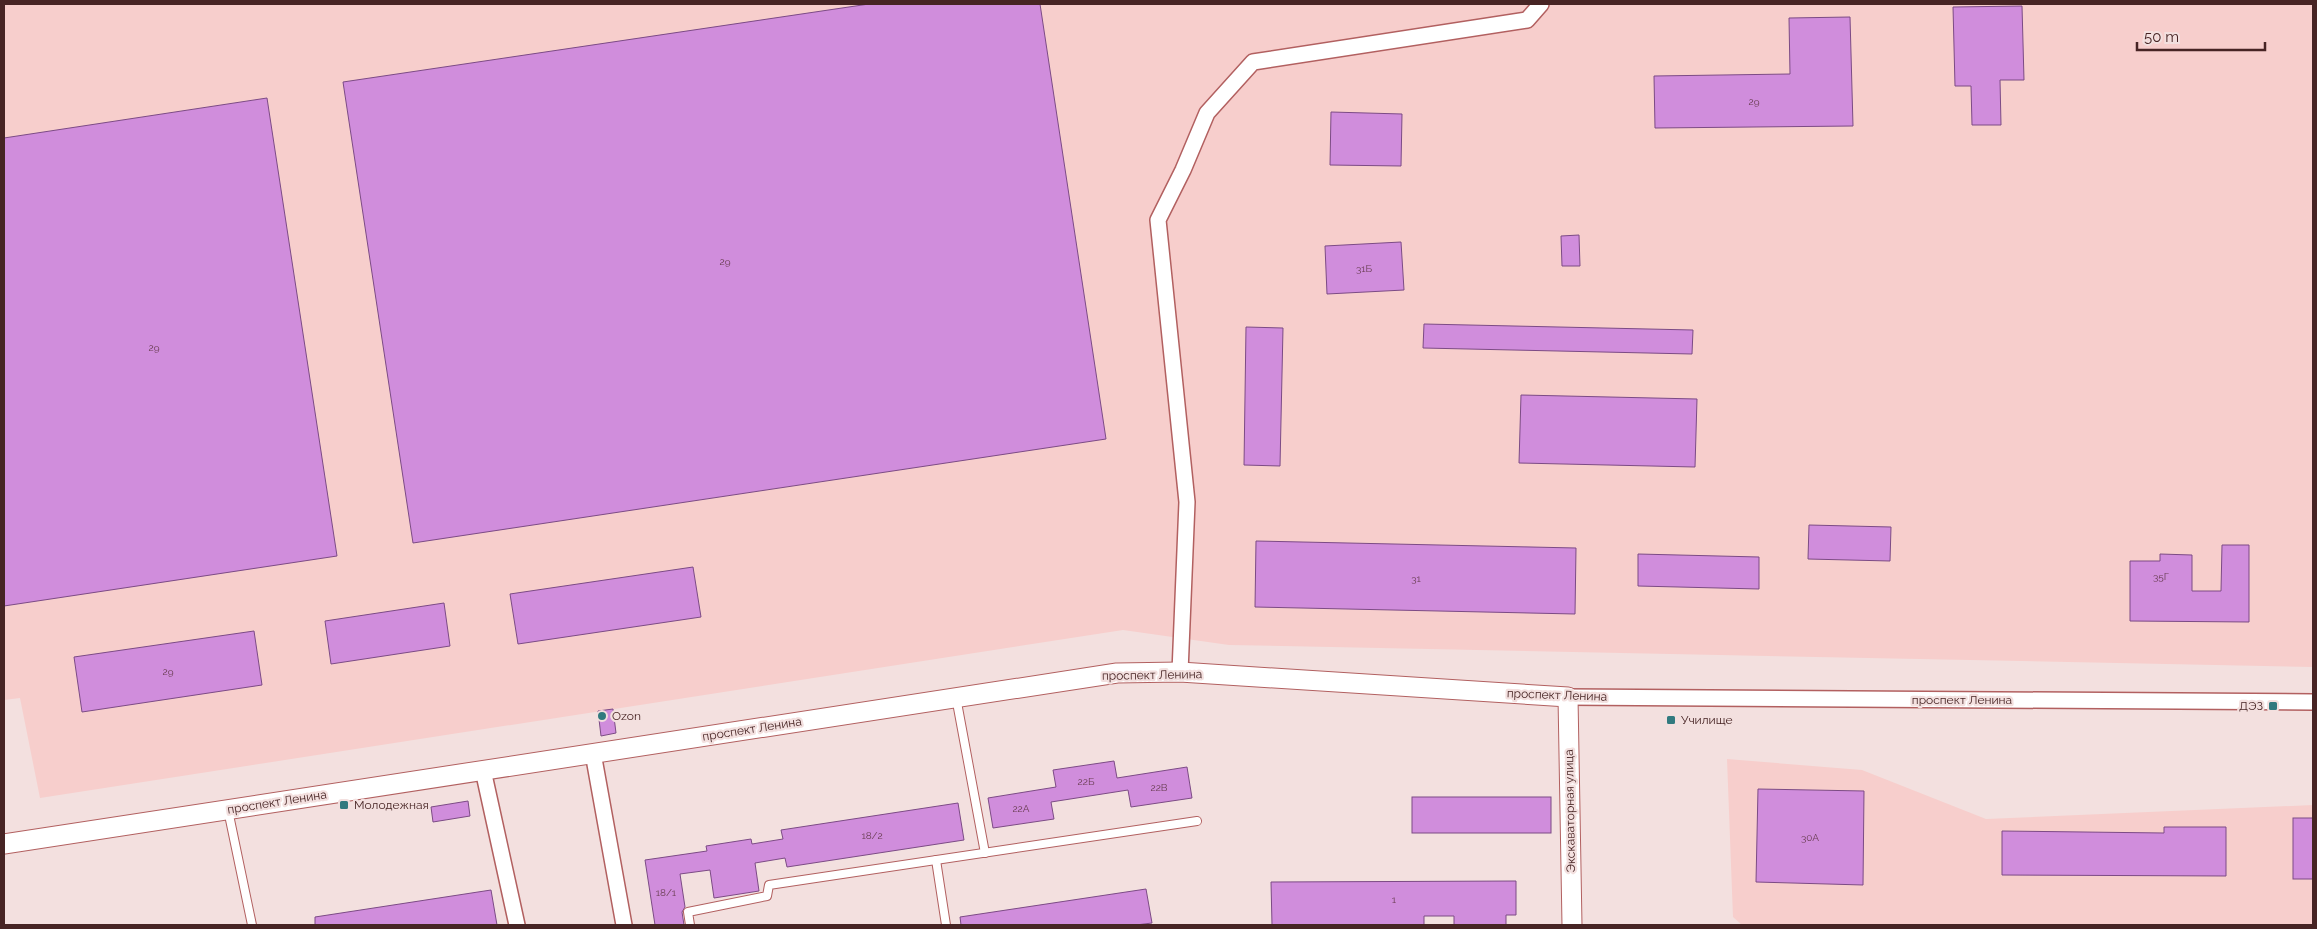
<svg xmlns="http://www.w3.org/2000/svg" width="2317" height="929" viewBox="0 0 2317 929" font-family="Raleway,sans-serif">
	<style>
		.built { fill: #f7cecc }
		.building { fill: #d08ddc; stroke: #7c4b85 }
		.lines { fill: none; stroke-linecap: round; stroke-linejoin: round }
		.service-casing { stroke: #b26060; stroke-width: 10 }
		.minor-casing { stroke: #b26060; stroke-width: 18 }
		.tertiary-casing { stroke: #b26060; stroke-width: 21 }
		.service { stroke: #fff; stroke-width: 8 }
		.minor { stroke: #fff; stroke-width: 15 }
		.tertiary { stroke: #fff; stroke-width: 19 }
		.poi-dot { fill: #317a7f; stroke: #f3e0df; stroke-width: 2 }
		.labels { text-anchor: middle; stroke-width: 4.5; stroke-linejoin: round; paint-order: stroke }
		.number-label { font-size: 10px; fill: #693e52 }
		.street-label { font-size: 12px; fill: #472424; stroke: #f3e0df }
		.poi-label { font-size: 12px; fill: #472424; stroke: #f3e0df; text-anchor: start }
	</style>
	<rect width="100%" height="100%" fill="#f3e0df"/>
	<g class="built">
		<path d="M4 4H2313V667L1229 645 1123 630 40 798 20 698 4 700Z"/>
		<path d="M1727 759 1862 770 1986 819 2313 805V925H1742L1733 917Z"/>
	</g>
	<g class="building">
		<path d="M869 4H1040L1106 439 413 543 343 82Z"/>
		<path d="M2022 6 2024 80H2000L2001 125H1972L1971 86H1955L1953 7Z"/>
		<path d="M1850 17 1853 126 1655 128 1654 76 1790 74 1789 18Z"/>
		<path d="M267 98 337 556 4 606V138Z"/>
		<path d="M1331 112 1402 114 1401 166 1330 165Z"/>
		<path d="M1579 235 1580 266H1562L1561 236Z"/>
		<path d="M1401 242 1404 290 1327 294 1325 246Z"/>
		<path d="M1424 324 1693 330 1692 354 1423 348Z"/>
		<path d="M1246 327 1283 328 1280 466 1244 465Z"/>
		<path d="M1521 395 1697 399 1695 467 1519 463Z"/>
		<path d="M1809 525 1891 527 1890 561 1808 559Z"/>
		<path d="M1256 541 1576 548 1575 614 1255 607Z"/>
		<path d="M2222 545H2249V622L2130 621V561H2160V554L2192 555V591H2221Z"/>
		<path d="M1638 554 1759 557V589L1638 586Z"/>
		<path d="M693 567 701 617 518 644 510 594Z"/>
		<path d="M444 603 450 646 331 664 325 621Z"/>
		<path d="M254 631 262 685 82 712 74 657Z"/>
		<path d="M613 709 616 733 601 736 598 711Z"/>
		<path d="M1114 761 1117 778 1187 767 1192 798 1131 807 1128 790 1051 802 1054 819 993 828 988 798 1056 787 1053 770Z"/>
		<path d="M1758 789 1864 791 1863 885 1756 882Z"/>
		<rect x="1412" y="797" width="139" height="36"/>
		<path d="M468 801 470 816 433 822 431 807Z"/>
		<path d="M958 803 964 840 787 867 785 858 755 863 759 891 714 898 710 870 680 874 685 907 682 912 684 925H655L645 860 707 851 706 846 751 839 752 844 783 839 781 830Z"/>
		<rect x="2293" y="818" width="20" height="61"/>
		<path d="M2164 827H2226V876L2002 875V831L2164 833Z"/>
		<path d="M1516 881V915H1506V925H1454V916H1424V925H1272L1271 882Z"/>
		<path d="M1146 889 1152 923 1136 925H961L960 917Z"/>
		<path d="M491 890 497 925H315V917Z"/>
	</g>
	<g class="lines">
		<g class="service-casing">
			<g id="service">
				<path d="M956 697 985 853"/>
				<path d="M228 810 252 925"/>
				<path d="M936 860 946 925"/>
				<path d="M690 925 688 912 767 896 769 885 1197 821"/>
			</g>
		</g>
		<g class="minor-casing">
			<g id="minor">
				<path d="M1180 672 1187 502 1158 220 1183 170 1207 113 1253 62 1527 20 1541 4"/>
				<path d="M1568 697 2313 702"/>
				<path d="M593 753 624 925"/>
				<path d="M483 770 517 925"/>
			</g>
		</g>
		<g class="tertiary-casing">
			<path id="tertiary" d="M4 844 1117 673 1180 672 1568 697 1572 925"/>
		</g>
		<use href="#service" class="service"/>
		<use href="#minor" class="minor"/>
		<use href="#tertiary" class="tertiary"/>
	</g>
	<g class="poi-dot">
		<rect x="2268" y="701" width="10" height="10" rx="2.5"/>
		<circle cx="602" cy="716" r="5"/>
		<rect x="1666" y="715" width="10" height="10" rx="2.5"/>
		<rect x="339" y="800" width="10" height="10" rx="2.5"/>
	</g>
	<g class="labels">
		<g class="number-label">
			<text x="1754" y="105">29</text>
			<text x="725" y="265">29</text>
			<text x="1364" y="272">31Б</text>
			<text x="154" y="351">29</text>
			<text x="2161" y="580">35Г</text>
			<text x="1416" y="582">31</text>
			<text x="168" y="675">29</text>
			<text x="1086" y="785">22Б</text>
			<text x="1159" y="791">22В</text>
			<text x="1021" y="812">22А</text>
			<text x="872" y="839">18/2</text>
			<text x="1810" y="841">30А</text>
			<text x="666" y="896">18/1</text>
			<text x="1394" y="903">1</text>
		</g>
		<g class="street-label">
			<text transform="translate(1152 675) rotate(-1)" y="4">проспект Ленина</text>
			<text transform="translate(1557 695) rotate(2)" y="4">проспект Ленина</text>
			<text x="1962" y="704">проспект Ленина</text>
			<text transform="translate(752 729) rotate(-9)" y="4">проспект Ленина</text>
			<text transform="translate(277 802) rotate(-9)" y="4">проспект Ленина</text>
			<text transform="translate(1570 811) rotate(-91)" y="4">Экскаваторная улица</text>
		</g>
		<g class="poi-label">
			<text x="2263" y="710" text-anchor="end">ДЭЗ</text>
			<text x="612" y="720">Ozon</text>
			<text x="1681" y="724">Училище</text>
			<text x="354" y="809">Молодежная</text>
		</g>
	</g>
	<rect width="2317" height="929" fill="none" stroke="#472424" stroke-width="10"/>
	<path d="M2137 42v8h128v-8" fill="none" stroke="#472424" stroke-width="2.5"/>
	<text x="2144" y="42" font-size="15" fill="#472424" stroke="#f3e0df" stroke-width="4" paint-order="stroke">50 m</text>
</svg>
